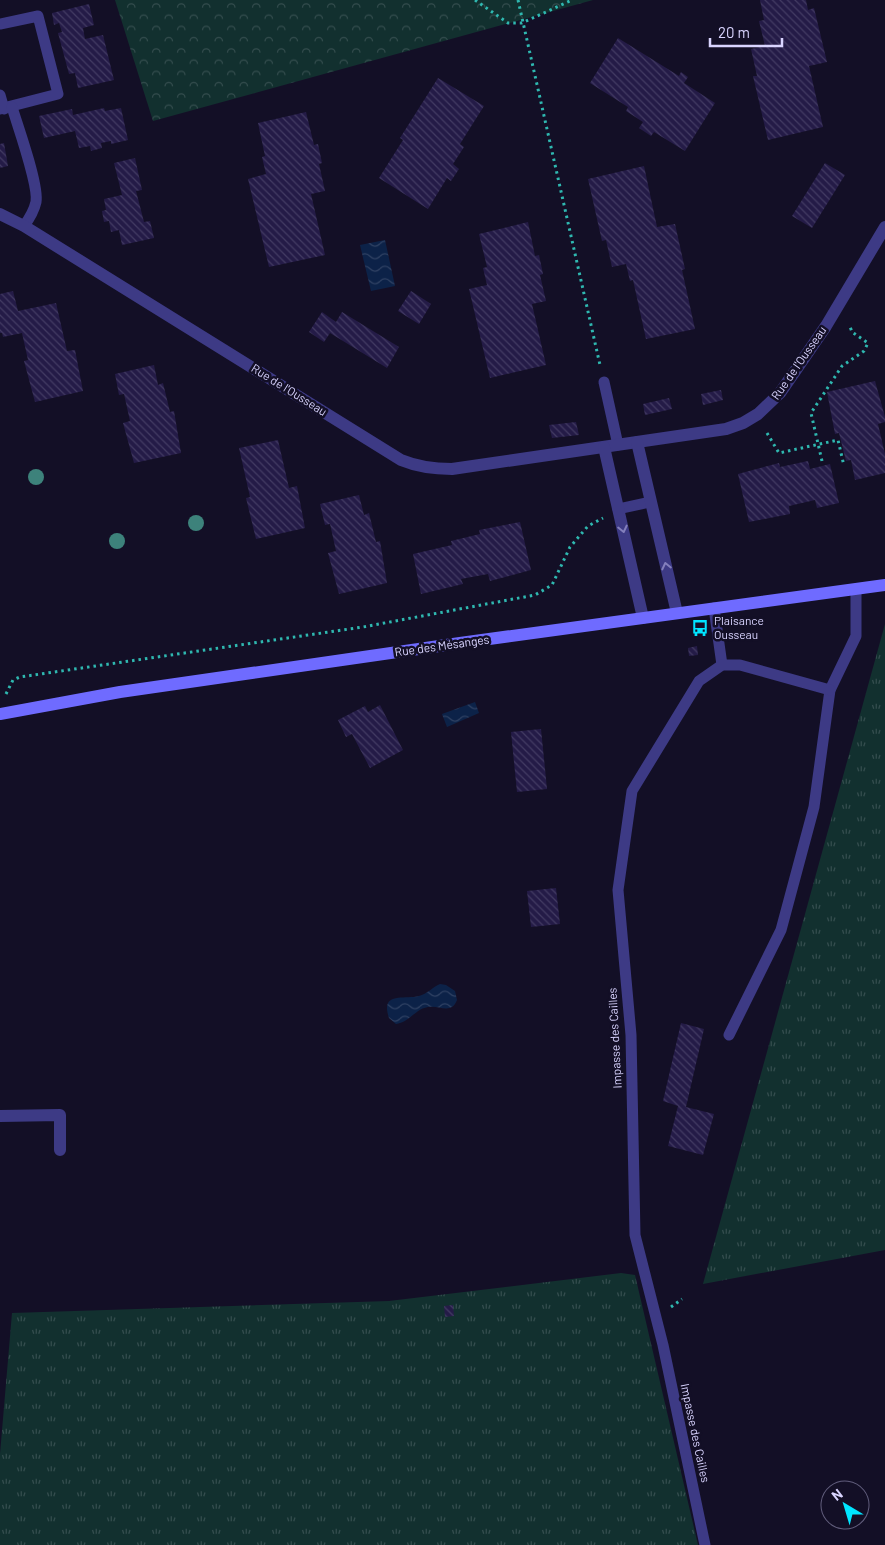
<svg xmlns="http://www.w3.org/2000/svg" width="885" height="1545" viewBox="0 0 885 1545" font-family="Barlow,sans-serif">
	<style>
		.grass { fill: url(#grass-tufts) }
		.park { fill: url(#park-crowns) }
		.water { fill: url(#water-waves) }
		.building { fill: url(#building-back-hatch) }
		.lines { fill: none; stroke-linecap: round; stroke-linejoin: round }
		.path { stroke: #2fb8b0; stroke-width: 3; stroke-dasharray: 2.5 4; stroke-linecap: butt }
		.service { stroke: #3d3a85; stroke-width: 11 }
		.minor { stroke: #3d3a85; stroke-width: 12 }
		.secondary { stroke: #6f6bff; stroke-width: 12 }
		.tree { fill: #3d827b }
		.oneway { stroke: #837fbc }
		.labels { text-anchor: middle; stroke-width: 5; stroke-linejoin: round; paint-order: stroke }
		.street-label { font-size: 12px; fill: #d9d4ff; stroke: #130f26 }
		.poi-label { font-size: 12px; fill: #d9d4ff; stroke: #130f26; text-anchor: start }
	</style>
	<defs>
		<pattern id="grass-tufts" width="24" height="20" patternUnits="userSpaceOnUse" patternTransform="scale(1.25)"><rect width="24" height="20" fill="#12302f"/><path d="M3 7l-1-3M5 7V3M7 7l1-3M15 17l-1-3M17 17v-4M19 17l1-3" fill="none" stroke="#344d4e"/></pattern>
		<pattern id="park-crowns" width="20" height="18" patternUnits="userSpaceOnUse" patternTransform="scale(1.25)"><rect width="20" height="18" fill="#12302f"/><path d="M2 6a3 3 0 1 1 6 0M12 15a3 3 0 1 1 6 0" fill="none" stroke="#344d4e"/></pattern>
		<pattern id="water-waves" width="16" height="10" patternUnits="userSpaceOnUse" patternTransform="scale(1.25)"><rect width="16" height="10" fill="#0c2248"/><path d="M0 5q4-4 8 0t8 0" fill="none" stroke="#2f4163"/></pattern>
		<pattern id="building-back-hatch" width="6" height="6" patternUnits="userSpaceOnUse" patternTransform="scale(1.25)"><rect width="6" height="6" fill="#241b47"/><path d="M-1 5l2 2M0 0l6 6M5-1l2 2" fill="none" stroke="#433b63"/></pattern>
	</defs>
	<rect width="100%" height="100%" fill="#130f26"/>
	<g class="grass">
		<path d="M885 624V1250L703 1284Z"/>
		<path d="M621 1273 635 1275 698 1545H0V1454L12 1313 389 1301Z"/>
	</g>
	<path class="park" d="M115 0H593L153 121Z"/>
	<g class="water">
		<path d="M385 240 395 286 371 291 360 245Z"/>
		<path d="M475 702 479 713 447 727 442 714Z"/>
		<path d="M440 984 446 985 455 991 457 1000C451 1015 440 1005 428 1007 415 1009 410 1022 396 1024L389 1018C380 991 404 1000 419 996 427 994 433 987 440 984Z"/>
	</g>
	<g class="building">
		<path d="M760 0H806L808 10 814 8 827 62 809 66 823 127 768 140 753 76H757L751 49 765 46 759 21 764 20Z"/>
		<path d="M89 4 94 25 83 28 85 39 103 35 114 80 78 88 75 73 69 74 58 33 62 32 59 23 54 25 52 13Z"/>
		<path d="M618 38 679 76 681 72 688 77 684 83 715 103 685 151 654 132 651 136 639 128 643 122 626 111 628 107 590 83Z"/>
		<path d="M438 78 484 106 460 144 464 147 453 164 459 169 451 181 447 178 428 209 379 178 403 140 400 138Z"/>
		<path d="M104 108 105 111 121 108 128 140 111 144V141L101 143 102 148 91 151 90 146 79 148 75 131 44 138 39 116 72 109 73 115Z"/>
		<path d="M306 112 314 145 318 144 322 163 319 164 325 191 311 194 325 255 269 267 248 179 266 174 262 157 265 156 258 123Z"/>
		<path d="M4 143 8 166 0 168V144Z"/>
		<path d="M135 158 142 190 136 191 144 222 150 221 154 238 122 245 119 230 111 232 109 221 104 222 102 211 106 210 104 199 122 195 114 163Z"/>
		<path d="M825 163 845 175 812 228 792 216Z"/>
		<path d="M644 166 657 227 675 224 685 269 682 270 695 329 646 339 633 280 630 281 626 264 612 267 606 240 602 241 588 179Z"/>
		<path d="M528 222 535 256 539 255 543 274 540 275 546 301 532 304 546 365 490 378 469 289 487 285 483 268 487 267 479 234Z"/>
		<path d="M13 291 18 311 56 303 67 351 75 350 83 391 35 402 24 361 28 360 22 333 3 337 2 333H0V294Z"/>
		<path d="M411 291 431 304 419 324 398 311Z"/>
		<path d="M322 312 336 322 342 312 399 347 387 368 330 333 324 342 309 332Z"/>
		<path d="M154 365 158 385 163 383 170 412 174 411 181 453 134 463 123 423 130 421 124 394 119 395 115 374Z"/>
		<path d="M875 381 885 417V422L878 424 885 454V473L855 480 851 460 846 461 839 433 835 434 827 392Z"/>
		<path d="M721 390 723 400 703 405 701 394Z"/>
		<path d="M669 398 672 409 645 415 643 404Z"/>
		<path d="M576 422 579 435 552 438 549 425Z"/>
		<path d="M278 440 289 488 297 486 305 528 256 539 246 498 250 497 239 448Z"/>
		<path d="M808 461 810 469 830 464 839 503 817 508 815 500 789 506 790 514 749 522 738 474 779 463 780 467Z"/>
		<path d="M359 495 364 515 369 513 376 542 380 541 387 583 339 594 328 553 336 551 330 524 325 525 320 504Z"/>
		<path d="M520 522 531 570 490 581 488 574 461 579 463 584 421 594 413 554 452 545 451 541 480 534 479 530Z"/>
		<path d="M697 646 698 655 689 656 688 648Z"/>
		<path d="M380 705 403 750 370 768 352 734 346 737 338 720 365 706 368 712Z"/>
		<path d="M541 729 547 789 517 792 511 732Z"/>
		<path d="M556 888 560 924 531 927 527 891Z"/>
		<path d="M681 1023 704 1029 686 1107 714 1114 703 1155 668 1146 678 1106 663 1101Z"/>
		<path d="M453 1305 454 1316 445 1317 444 1306Z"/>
	</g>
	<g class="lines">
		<g class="path">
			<path d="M475 0 508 23H522L572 0"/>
			<path d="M518 0 600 365"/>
			<path d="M767 433 779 453 838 440 844 466"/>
			<path d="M822 461 811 413 842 366 864 351 868 343 852 332 849 324"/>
			<path d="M6 694 13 680 20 677 363 627 535 595 552 585 570 547 588 526 603 518"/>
			<path d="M671 1307 682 1299"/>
		</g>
		<g class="service">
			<path d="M0 24 38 16 58 94 0 109"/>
			<path d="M0 95 4 109"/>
			<path d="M12 107C18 127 39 185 36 202 34 211 29 219 24 226"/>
			<path d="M604 382 618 445"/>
			<path d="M618 509 650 502"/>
			<path d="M714 608 722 665"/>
			<path d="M729 1035 781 930 814 807 830 690 856 636V589"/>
			<path d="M705 1545 663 1345 635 1235 631 1035 618 890 632 791 699 681 722 665H740L830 690"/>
		</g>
		<g class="minor">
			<path d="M0 214 24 226 401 460C418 467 434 469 452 469L726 429 743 423 758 414 780 393 826 326 885 227"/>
			<path d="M637 442 677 613"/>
			<path d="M604 447 643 618"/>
			<path d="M0 1116 60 1115V1150"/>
		</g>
		<path class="secondary" d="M0 714 120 692 460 643 885 585"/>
	</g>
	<g class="tree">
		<circle cx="36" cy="477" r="8"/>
		<circle cx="196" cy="523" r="8"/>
		<circle cx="117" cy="541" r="8"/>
	</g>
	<defs><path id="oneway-chevron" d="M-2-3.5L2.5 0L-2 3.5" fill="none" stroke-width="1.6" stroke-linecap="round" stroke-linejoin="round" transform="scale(1.25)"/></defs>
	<g class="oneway">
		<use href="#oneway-chevron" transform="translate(623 529) rotate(77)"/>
		<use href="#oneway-chevron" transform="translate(666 566) rotate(-103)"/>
	</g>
	<defs>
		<g id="bus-bare" transform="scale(1.35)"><path d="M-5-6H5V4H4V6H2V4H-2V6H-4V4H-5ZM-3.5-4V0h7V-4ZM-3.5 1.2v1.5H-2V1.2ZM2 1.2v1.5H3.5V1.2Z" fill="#00e5ff" stroke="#130f26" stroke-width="2.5" paint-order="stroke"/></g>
	</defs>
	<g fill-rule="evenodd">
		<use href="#bus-bare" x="700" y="628"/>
	</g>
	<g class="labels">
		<g class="street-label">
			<text transform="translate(799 363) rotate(-55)" y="4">Rue de l'Ousseau</text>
			<text transform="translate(289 390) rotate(32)" y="4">Rue de l'Ousseau</text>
			<text transform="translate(442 646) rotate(-8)" y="4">Rue des Mésanges</text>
			<text transform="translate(615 1038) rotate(-93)" y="4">Impasse des Cailles</text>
			<text transform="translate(695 1433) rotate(78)" y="4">Impasse des Cailles</text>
		</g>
		<g class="poi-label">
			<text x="714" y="625">Plaisance<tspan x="714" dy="14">Ousseau</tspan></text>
		</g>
	</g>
	<g transform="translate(845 1505) rotate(322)"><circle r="24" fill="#130f26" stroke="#625e7d"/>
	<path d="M0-4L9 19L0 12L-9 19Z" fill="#00e5ff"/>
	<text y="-8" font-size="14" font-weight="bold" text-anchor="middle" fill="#d9d4ff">N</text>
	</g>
	<path d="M710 38v8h72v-8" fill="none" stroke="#d9d4ff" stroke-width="2.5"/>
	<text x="718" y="38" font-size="15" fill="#d9d4ff" stroke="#130f26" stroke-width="4" paint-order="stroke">20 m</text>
</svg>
